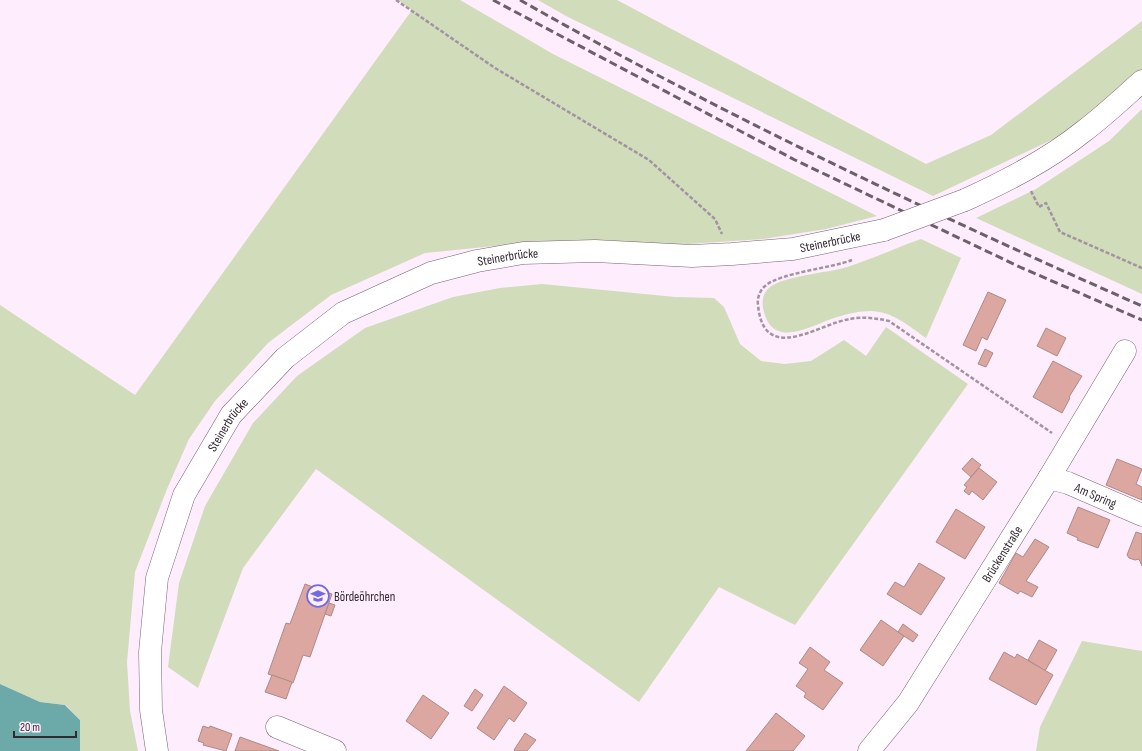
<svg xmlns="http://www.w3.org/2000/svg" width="1142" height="751" viewBox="0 0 1142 751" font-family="'Sofia Sans Condensed',sans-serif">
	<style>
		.green { fill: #d0dcba }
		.water { fill: #6ca9a9 }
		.building { fill: #dba7a0; stroke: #ad8a85 }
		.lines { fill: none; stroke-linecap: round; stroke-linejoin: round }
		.street-casing { stroke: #786176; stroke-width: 23 }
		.secondary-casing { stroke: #786176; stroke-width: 23 }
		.path { stroke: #a193a0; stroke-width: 2.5; stroke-dasharray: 4 2; stroke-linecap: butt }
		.street { stroke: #fff; stroke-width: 22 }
		.secondary { stroke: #fff; stroke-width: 22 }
		.rail { stroke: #6c606b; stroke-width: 3; stroke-dasharray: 8 4; stroke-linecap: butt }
		.secondary-bridge-casing { stroke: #786176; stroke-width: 23; stroke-linecap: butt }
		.secondary-bridge { stroke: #fff; stroke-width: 22 }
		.labels { text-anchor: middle; stroke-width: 3; stroke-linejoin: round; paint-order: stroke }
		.street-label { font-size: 13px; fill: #322831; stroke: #feedfc }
		.poi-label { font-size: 13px; fill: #322831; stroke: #feedfc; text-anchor: start }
	</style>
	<rect width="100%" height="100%" fill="#feedfc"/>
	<g class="green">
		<path d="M398 0H460L553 54 877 216 826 229 763 239 688 244 526 243 425 253 331 295 268 343 215 401 189 439 167 489 135 572 127 662 130 711 138 751H80V720L66 705 40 702 0 684V305L135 395 412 10Z"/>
		<path d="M538 0H617L926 164 991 135 1142 21V73L1081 126 933 196 566 16Z"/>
		<path d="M1142 109V294L976 218 1036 189 1109 141Z"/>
		<path d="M921 239 961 258 926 338C909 326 892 311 870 311 860 311 847 314 837 317 811 325 772 352 763 308 762 300 763 293 769 288 782 276 828 273 847 267 872 259 896 248 921 239Z"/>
		<path d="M542 284 675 297 714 298 724 307 740 344 761 361 785 364 811 361 844 340 866 356 886 327 968 384 795 625 719 587 639 702 316 469 243 568 198 688 168 667 179 583 205 506 253 423 297 376 365 328 453 297 500 288Z"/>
		<path d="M1082 641 1142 651V751H1036L1040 727Z"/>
	</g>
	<path class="water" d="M0 684 40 702 65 705 80 720V751H0Z"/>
	<g class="building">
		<path d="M988 292 1006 300 987 340 982 337 976 351 963 345Z"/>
		<path d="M1046 328 1066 338 1057 356 1037 346Z"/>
		<path d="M985 349 993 353 986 367 978 364Z"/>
		<path d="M1053 361 1082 376 1069 397 1070 398 1062 413 1033 397Z"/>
		<path d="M972 458 981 465 971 477 962 469Z"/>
		<path d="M1117 459 1142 469 1136 484 1142 487V500L1106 485Z"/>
		<path d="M979 468 997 482 983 500 972 491 969 495 964 491 967 487 964 485Z"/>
		<path d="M1078 507 1110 520 1098 548 1077 540 1078 538 1067 533Z"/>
		<path d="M956 509 985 527 965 559 936 542Z"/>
		<path d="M1136 532 1142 534V566L1139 559 1135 560 1129 558 1127 555Z"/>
		<path d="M1035 539 1049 547 1026 581 1038 587 1032 597 1020 591 1018 594 999 583 1016 553 1023 557Z"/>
		<path d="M919 563 945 578 921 615 887 594 895 582 904 587Z"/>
		<path d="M305 584 332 594 310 657 303 655 293 683 268 674 286 623 290 624Z"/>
		<path d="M329 603 335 605 331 616 325 614Z"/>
		<path d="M881 620 904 636 883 666 860 650Z"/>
		<path d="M903 624 918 635 913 642 898 632Z"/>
		<path d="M1039 640 1057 650 1045 671 1028 660Z"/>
		<path d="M810 647 830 662 824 670 843 683 823 710 804 697 806 693 796 686 808 669 799 663Z"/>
		<path d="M1004 652 1015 658 1017 654 1053 675 1036 705 989 679Z"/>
		<path d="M272 675 292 682 286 699 265 692Z"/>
		<path d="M504 686 527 703 514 722 509 718 494 740 477 728Z"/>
		<path d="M475 689 483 695 472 711 464 706Z"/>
		<path d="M423 695 449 713 431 739 406 721Z"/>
		<path d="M776 713 805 736 793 751H746Z"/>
		<path d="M203 726 209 728 210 726 232 734 226 751 203 745 204 743 198 741Z"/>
		<path d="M525 733 536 740 527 751H515L514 750Z"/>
		<path d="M240 737 279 751H235Z"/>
	</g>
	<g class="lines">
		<g class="street-casing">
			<g id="street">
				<path id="s1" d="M1049 478 1068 483 1142 515"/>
				<path d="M277 727 335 751"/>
				<path id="s2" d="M869 751 908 703 1049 478 1125 351"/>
			</g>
		</g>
		<g class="secondary-casing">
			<g id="secondary">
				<path d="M965 200C1007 181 1048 160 1084 131 1104 116 1123 98 1142 81"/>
				<path id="s3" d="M157 751 151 710 150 652 157 578 184 495 231 415 285 358 343 313 431 273 477 261 523 253 595 251 692 256 732 254 793 249 884 230"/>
			</g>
		</g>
		<g class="path">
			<path d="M396 0 495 68 649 160 715 219 722 234"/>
			<path d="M1031 191 1039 207 1046 203 1060 232 1142 268"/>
			<path d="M852 260C832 268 779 273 765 286 760 290 757 298 758 305 763 359 807 332 838 322 857 316 871 317 889 321L1052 433"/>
		</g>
		<use href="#street" class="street"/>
		<use href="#secondary" class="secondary"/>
		<g class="rail">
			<path d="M493 0 795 160 1022 268 1142 320"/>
			<path d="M520 0C721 114 931 213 1142 306"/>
		</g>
		<g class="secondary-bridge-casing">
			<path id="secondary-bridge" d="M884 230 965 200"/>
		</g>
		<use href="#secondary-bridge" class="secondary-bridge"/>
	</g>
	<defs>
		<g id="school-ring" transform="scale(1.15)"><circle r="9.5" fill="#feedfc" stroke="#716ae4" stroke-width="1.5"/><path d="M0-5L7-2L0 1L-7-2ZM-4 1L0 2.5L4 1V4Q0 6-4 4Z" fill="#716ae4"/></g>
	</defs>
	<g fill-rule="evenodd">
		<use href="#school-ring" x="318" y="596"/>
	</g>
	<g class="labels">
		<g class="street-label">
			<text dy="5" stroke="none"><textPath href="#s3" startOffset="1005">Steinerbrücke</textPath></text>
			<text dy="5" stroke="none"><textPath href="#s3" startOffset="681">Steinerbrücke</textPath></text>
			<text dy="5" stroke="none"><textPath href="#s3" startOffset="344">Steinerbrücke</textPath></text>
			<text dy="5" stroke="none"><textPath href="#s1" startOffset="50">Am Spring</textPath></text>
			<text dy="5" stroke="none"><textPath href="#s2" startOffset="238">Brückenstraße</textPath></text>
		</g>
		<g class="poi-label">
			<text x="334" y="601">Bördeöhrchen</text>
		</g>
	</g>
	<path d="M14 731v6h62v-6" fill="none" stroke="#322831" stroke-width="2"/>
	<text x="20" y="731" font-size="12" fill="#322831" stroke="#feedfc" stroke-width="3" paint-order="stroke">20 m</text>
</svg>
